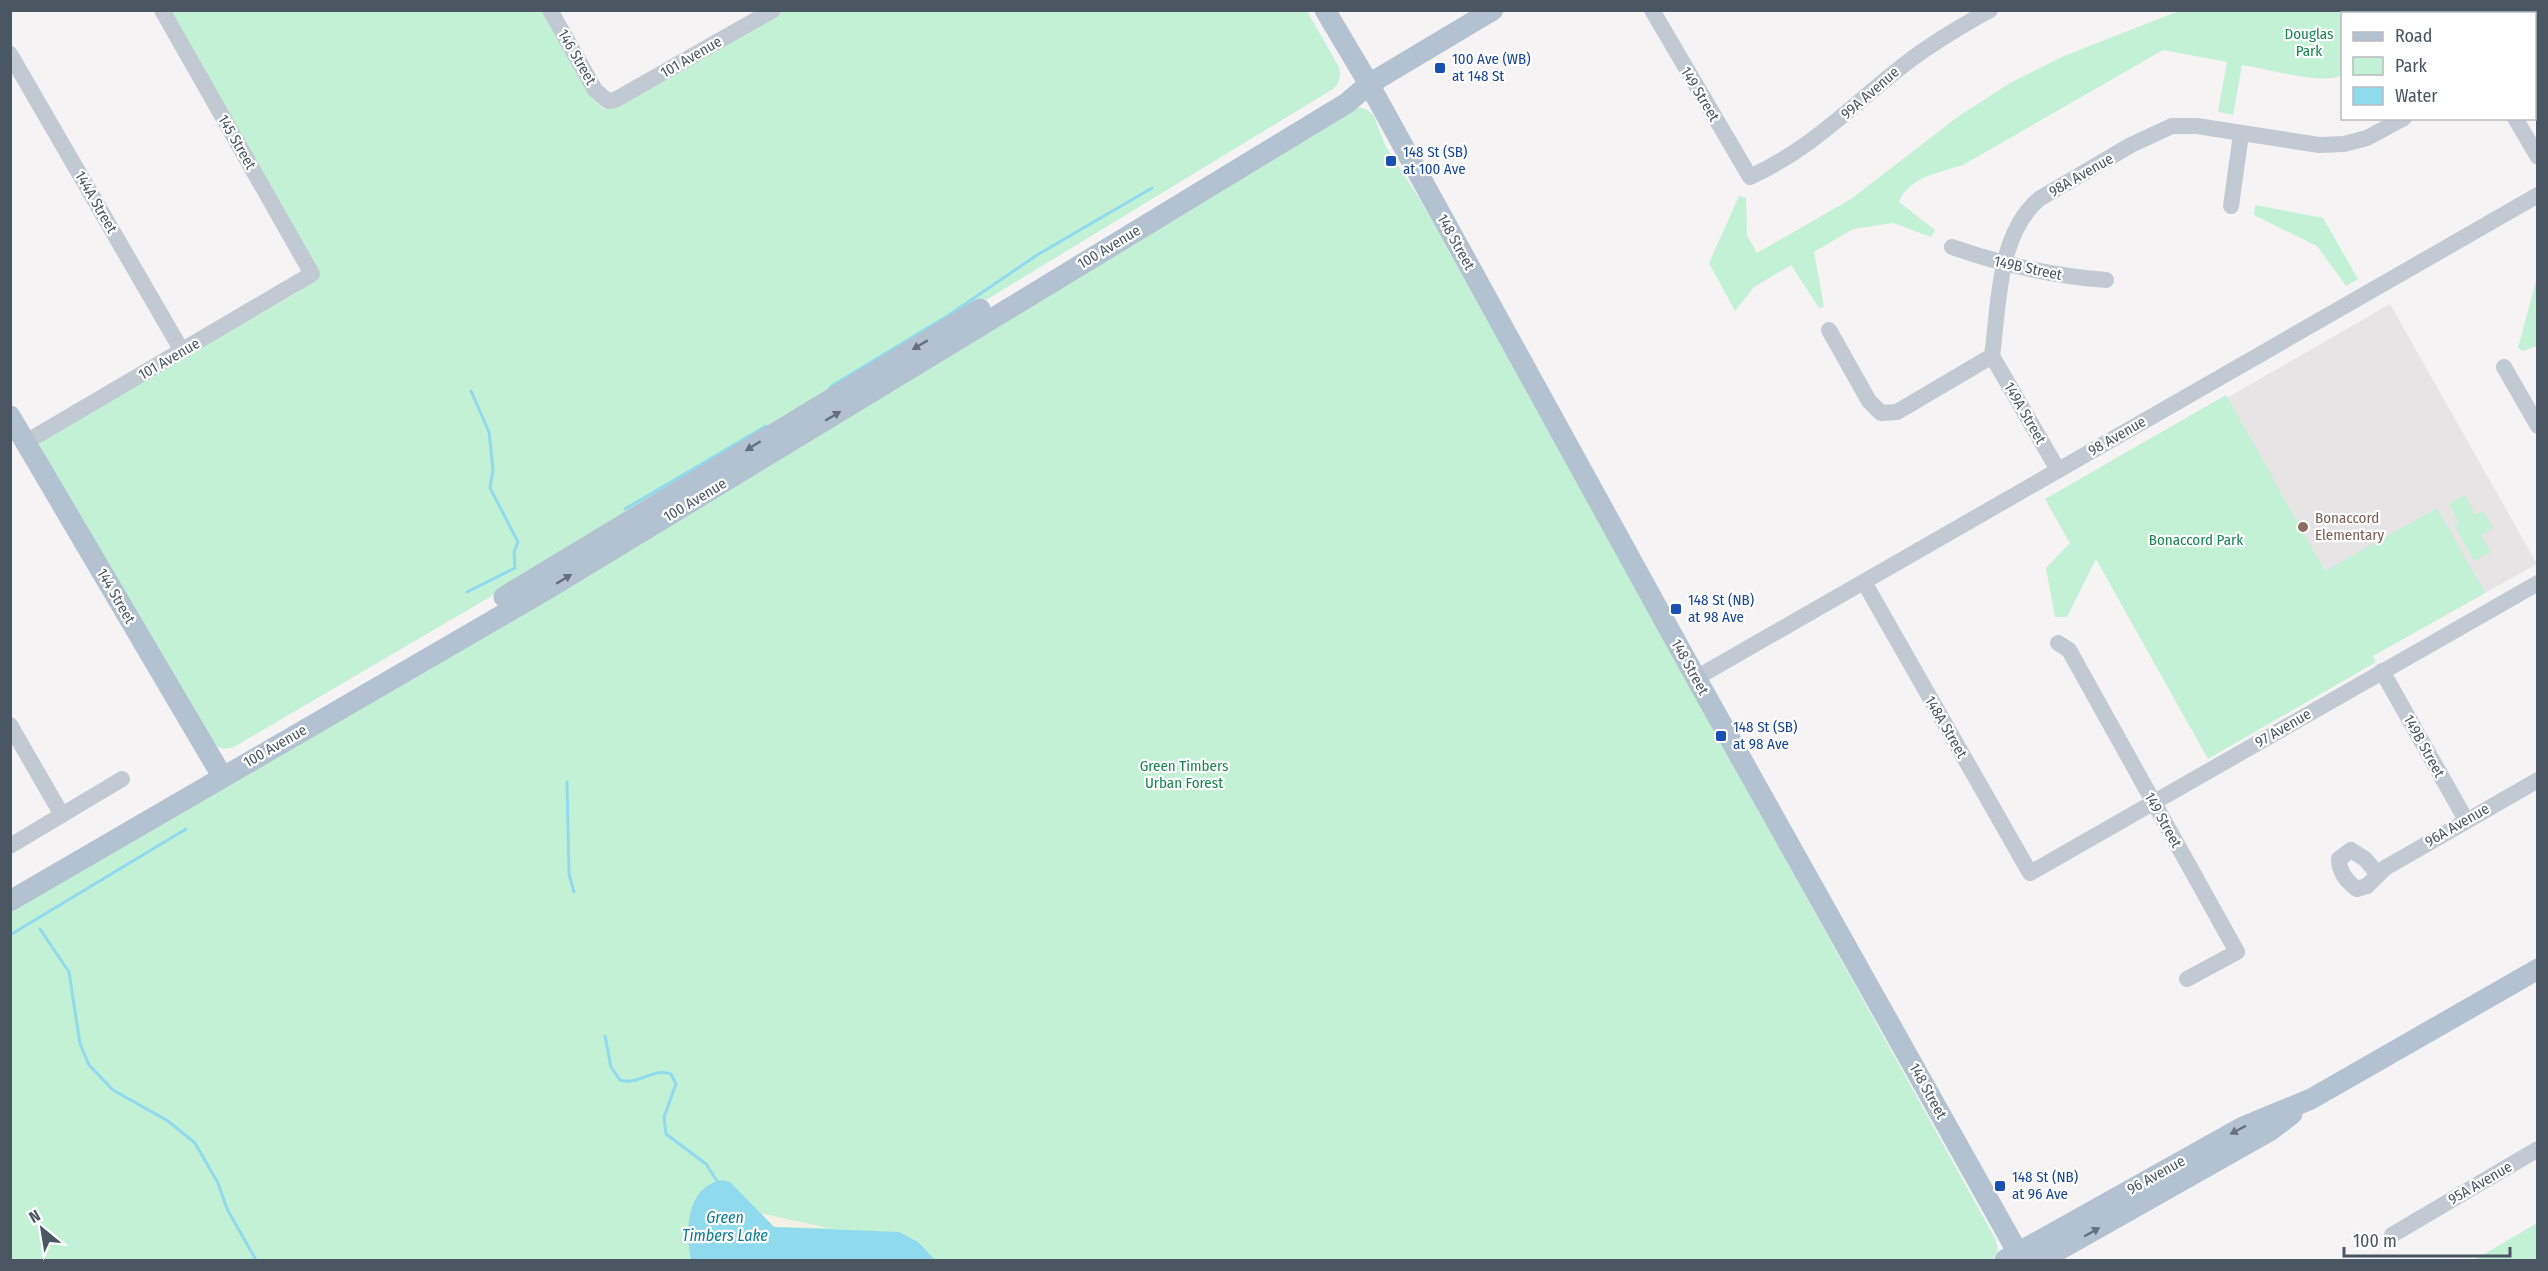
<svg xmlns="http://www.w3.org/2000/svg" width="2548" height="1271" viewBox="0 0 2548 1271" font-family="'Fira Sans Condensed',sans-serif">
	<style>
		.education { fill: #e6e4e5 }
		.green { fill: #c3f1d5 }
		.sand { fill: #f5f0e5 }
		.water { fill: #90daee }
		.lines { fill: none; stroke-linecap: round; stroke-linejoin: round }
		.stream { stroke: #90daee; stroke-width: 3 }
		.minor { stroke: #c1cad2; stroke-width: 16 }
		.major { stroke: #b3c2d1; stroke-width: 21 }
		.oneway { fill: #64717d }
		.transit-dot { fill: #1a4fb4; stroke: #fff; stroke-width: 2 }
		.education-dot { fill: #8d6e63; stroke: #fff; stroke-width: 2 }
		.labels { text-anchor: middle; stroke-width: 4.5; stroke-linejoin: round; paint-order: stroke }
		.park-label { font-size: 15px; fill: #17864f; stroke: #fff }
		.street-label { font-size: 15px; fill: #4a5661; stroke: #fff }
		.transit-label { font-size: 15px; fill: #164399; stroke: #fff; text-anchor: start }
		.education-label { font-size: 15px; fill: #785e54; stroke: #fff; text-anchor: start }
		.water-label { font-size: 16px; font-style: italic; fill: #0c7c9b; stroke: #fff }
	</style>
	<rect width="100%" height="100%" fill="#f5f3f3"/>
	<path class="education" d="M2390 304 2537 564 2216 743 2069 489Z"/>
	<g class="green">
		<path d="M161 11H542L590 96 604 109 610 108 781 11H1307L1339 67C1341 75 1340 83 1333 89L695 477 234 747 224 749 215 745 40 450V443L50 434 298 292 308 283Z"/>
		<path d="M2438 11 2439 13 2342 14V75C2322 86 2266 68 2242 65L2233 115 2218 112 2227 62 2163 50 1963 165C1940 172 1909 177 1899 202L1935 230 1931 237 1893 223 1853 229 1814 252 1824 307 1819 308 1791 265 1754 287 1735 311 1709 263 1739 196 1746 198 1747 235 1757 253 1851 199 1959 116 2010 83 2064 56 2179 11Z"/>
		<path d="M1357 107 1368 110 1374 116 1386 147 1421 201 1996 1240 1998 1251 1992 1260H11L10 910Z"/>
		<path d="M2255 205 2323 218 2358 279 2346 286 2317 246 2254 215Z"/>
		<path d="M2537 277V346L2523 351 2518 348Z"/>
		<path d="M2226 395 2325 571 2437 508 2485 593 2373 656 2376 662 2208 759 2096 559 2067 617H2055L2046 568 2070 543 2045 499Z"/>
		<path d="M2465 495 2475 515 2483 511 2493 528 2481 535 2491 552 2474 561 2455 526 2459 523 2449 504Z"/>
		<path d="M2537 1223V1260H2474Z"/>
	</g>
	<path class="sand" d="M760 1213 828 1228 774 1227Z"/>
	<path class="water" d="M723 1180 730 1182 774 1227 899 1232 918 1242 935 1260H691C685 1231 686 1186 723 1180Z"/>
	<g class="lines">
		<g class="stream">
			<path d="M830 387 949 315 1037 255 1152 188"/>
			<path d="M625 509 766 426"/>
			<path d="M467 592 515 568 514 552 518 542 490 488 493 469 489 432 471 391"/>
			<path d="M567 782 569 874 574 892"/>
			<path d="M40 929 69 972 80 1044 89 1065 113 1090 168 1121 195 1143 218 1183 227 1209 256 1260"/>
			<path d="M10 935 186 829"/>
			<path d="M605 1036 611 1067 620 1080C638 1086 653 1067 671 1074L676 1084 664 1117 666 1134 706 1164 717 1181"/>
		</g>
		<g class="minor">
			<path d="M550 10 595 90 608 101 615 100 773 10"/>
			<path d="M1652 10 1750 177C1813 148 1852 105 1905 64 1932 43 1961 26 1990 10"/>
			<path d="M2452 10 2453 14"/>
			<path d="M10 54 182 351"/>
			<path d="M2515 118 2538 157"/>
			<path d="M2231 206 2241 134"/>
			<path d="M1952 247C2003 265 2053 276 2106 280"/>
			<path d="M1829 330 1869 401 1881 413 1897 412 1992 356"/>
			<path d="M1992 356C1999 306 1997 235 2039 199L2131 145 2172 126H2197L2319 145 2344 144 2367 138 2404 118"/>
			<path d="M1992 356 2058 470"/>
			<path d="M2504 367 2538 426"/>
			<path d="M26 442 312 274 162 10"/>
			<path d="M1864 582 2030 873 2538 583"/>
			<path d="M2058 643 2069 650 2237 952 2187 979"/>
			<path d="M2382 671 2466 820"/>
			<path d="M1696 678 2538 195"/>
			<path d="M10 725 62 815"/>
			<path d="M10 846 122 779"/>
			<path d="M2378 874 2365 859 2351 850 2339 859C2339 872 2346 881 2357 889L2367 886 2385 868 2538 780"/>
			<path d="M2392 1235 2538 1149"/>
		</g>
		<g class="major">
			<path d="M1325 10 1369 84 1696 678 2022 1260"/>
			<path d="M10 416 222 776"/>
			<path d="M504 597 980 309"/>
			<path d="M10 901 549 588 1347 103 1369 84 1493 10"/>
			<path d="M2005 1260 2243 1127 2311 1099 2538 969"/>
			<path d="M2041 1260 2271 1130 2292 1114"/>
		</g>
	</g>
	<defs><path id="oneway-solid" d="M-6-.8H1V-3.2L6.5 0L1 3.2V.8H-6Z" transform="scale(1.5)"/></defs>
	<g class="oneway">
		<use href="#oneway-solid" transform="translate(920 345) rotate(149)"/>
		<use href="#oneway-solid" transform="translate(833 416) rotate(-31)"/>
		<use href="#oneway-solid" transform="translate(753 446) rotate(148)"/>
		<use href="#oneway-solid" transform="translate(564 579) rotate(-31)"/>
		<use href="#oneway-solid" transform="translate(2238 1130) rotate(152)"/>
		<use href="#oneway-solid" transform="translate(2092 1232) rotate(-30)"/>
	</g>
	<g class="transit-dot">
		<rect x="1434" y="62" width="12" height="12" rx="3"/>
		<rect x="1385" y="155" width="12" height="12" rx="3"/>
		<rect x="1670" y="603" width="12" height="12" rx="3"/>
		<rect x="1715" y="730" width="12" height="12" rx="3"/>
		<rect x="1994" y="1180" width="12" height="12" rx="3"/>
	</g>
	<circle class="education-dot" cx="2303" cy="527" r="6"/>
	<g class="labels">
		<g class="park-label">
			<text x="2309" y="39">Douglas<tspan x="2309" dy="17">Park</tspan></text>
			<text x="2196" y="545">Bonaccord Park</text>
			<text x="1184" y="771">Green Timbers<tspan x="1184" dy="17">Urban Forest</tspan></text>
		</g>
		<g class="street-label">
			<text transform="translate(577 57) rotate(60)" y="5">146 Street</text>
			<text transform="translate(691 57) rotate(-30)" y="5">101 Avenue</text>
			<text transform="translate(1870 93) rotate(-41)" y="5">99A Avenue</text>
			<text transform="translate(1700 94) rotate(59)" y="5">149 Street</text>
			<text transform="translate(237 142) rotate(60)" y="5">145 Street</text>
			<text transform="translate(2081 175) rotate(-30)" y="5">98A Avenue</text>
			<text transform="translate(96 202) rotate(60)" y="5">144A Street</text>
			<text transform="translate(1456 242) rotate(61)" y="5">148 Street</text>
			<text transform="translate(1109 247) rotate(-31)" y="5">100 Avenue</text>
			<text transform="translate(2028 268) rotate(12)" y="5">149B Street</text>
			<text transform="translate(169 359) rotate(-30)" y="5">101 Avenue</text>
			<text transform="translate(2025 413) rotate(60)" y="5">149A Street</text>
			<text transform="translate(2117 436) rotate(-30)" y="5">98 Avenue</text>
			<text transform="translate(695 500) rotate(-31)" y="5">100 Avenue</text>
			<text transform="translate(116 596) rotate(60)" y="5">144 Street</text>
			<text transform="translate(1690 667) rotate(61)" y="5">148 Street</text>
			<text transform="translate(1946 727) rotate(60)" y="5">148A Street</text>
			<text transform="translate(2283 728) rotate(-30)" y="5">97 Avenue</text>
			<text transform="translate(275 746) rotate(-30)" y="5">100 Avenue</text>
			<text transform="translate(2424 746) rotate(61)" y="5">149B Street</text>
			<text transform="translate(2163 820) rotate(61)" y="5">149 Street</text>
			<text transform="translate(2457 825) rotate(-30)" y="5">96A Avenue</text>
			<text transform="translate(1928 1091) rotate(61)" y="5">148 Street</text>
			<text transform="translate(2156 1175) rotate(-29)" y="5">96 Avenue</text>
			<text transform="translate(2480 1183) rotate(-30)" y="5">95A Avenue</text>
		</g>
		<g class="transit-label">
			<text x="1452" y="64">100 Ave (WB)<tspan x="1452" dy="17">at 148 St</tspan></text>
			<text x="1403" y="157">148 St (SB)<tspan x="1403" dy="17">at 100 Ave</tspan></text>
			<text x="1688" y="605">148 St (NB)<tspan x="1688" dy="17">at 98 Ave</tspan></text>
			<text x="1733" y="732">148 St (SB)<tspan x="1733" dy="17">at 98 Ave</tspan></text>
			<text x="2012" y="1182">148 St (NB)<tspan x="2012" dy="17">at 96 Ave</tspan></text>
		</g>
		<g class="education-label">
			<text x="2315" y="523">Bonaccord<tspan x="2315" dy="17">Elementary</tspan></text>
		</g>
		<g class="water-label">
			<text x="725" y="1223">Green<tspan x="725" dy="18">Timbers Lake</tspan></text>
		</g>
	</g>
	<rect width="2548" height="1271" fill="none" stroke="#4a5661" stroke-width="24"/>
	<rect x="2341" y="12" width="195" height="108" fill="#ffffff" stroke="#b7bbc0" stroke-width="1.5"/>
	<rect x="2353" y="32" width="30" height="9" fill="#b3c2d1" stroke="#b7bbc0" stroke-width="1.5"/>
	<text x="2395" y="42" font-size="18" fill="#4a5661">Road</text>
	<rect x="2353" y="57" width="30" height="18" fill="#c3f1d5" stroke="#b7bbc0" stroke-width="1.5"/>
	<text x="2395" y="72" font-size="18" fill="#4a5661">Park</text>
	<rect x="2353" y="87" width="30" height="18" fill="#90daee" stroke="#b7bbc0" stroke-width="1.5"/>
	<text x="2395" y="102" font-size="18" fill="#4a5661">Water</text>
	<g transform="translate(42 1229) rotate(330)" stroke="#ffffff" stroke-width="4.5" paint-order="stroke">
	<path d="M0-4.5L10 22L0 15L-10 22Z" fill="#4a5661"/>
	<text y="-9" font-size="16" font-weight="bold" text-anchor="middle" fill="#4a5661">N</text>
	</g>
	<path d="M2344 1247v9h166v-9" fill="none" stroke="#4a5661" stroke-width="3"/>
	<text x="2353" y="1247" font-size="18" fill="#4a5661" stroke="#ffffff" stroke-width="4.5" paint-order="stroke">100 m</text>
</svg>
